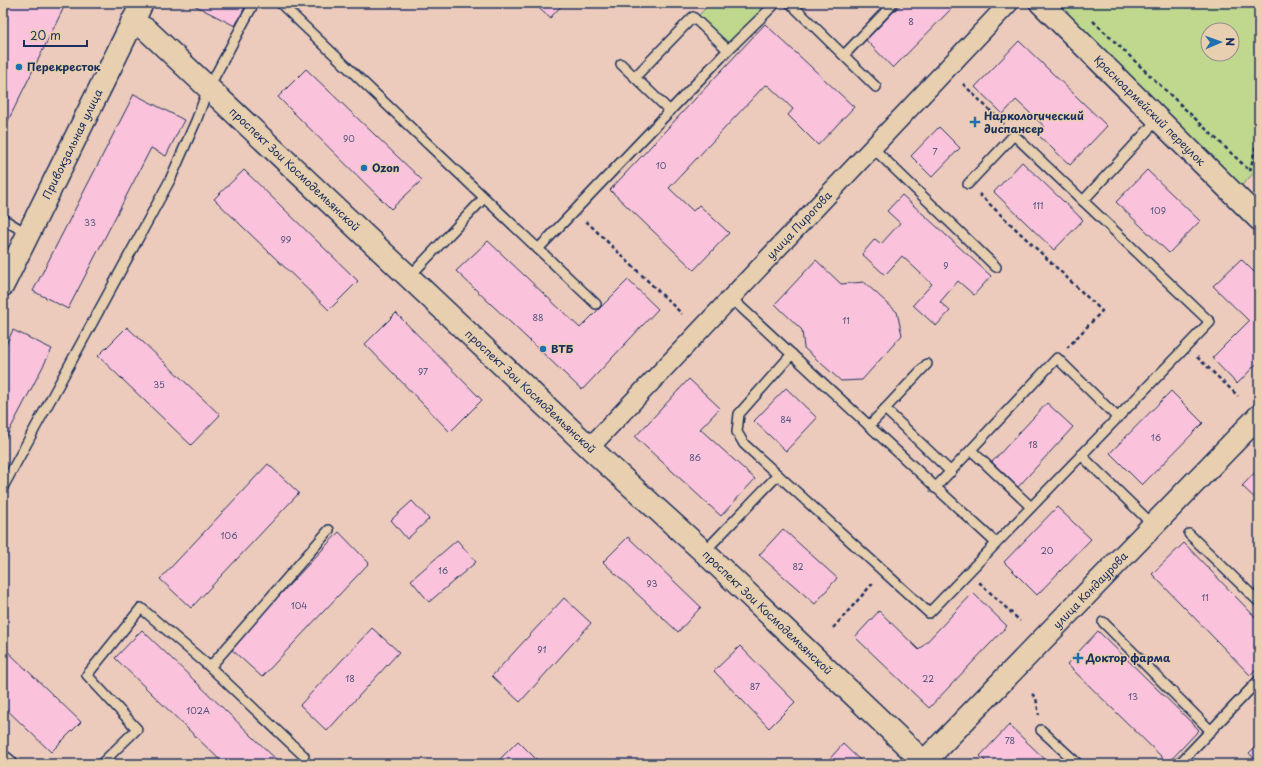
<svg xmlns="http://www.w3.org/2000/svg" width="1262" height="767" viewBox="0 0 1262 767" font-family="'Playpen Sans',sans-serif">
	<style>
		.green { fill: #bfd88e; stroke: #6d8476; fill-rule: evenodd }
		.building { fill: #fac3db; stroke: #1b2f5e }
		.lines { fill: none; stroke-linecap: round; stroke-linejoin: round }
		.service-casing { stroke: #1b2f5e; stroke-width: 12 }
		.minor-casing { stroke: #1b2f5e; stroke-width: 21 }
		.tertiary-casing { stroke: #1b2f5e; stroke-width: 25 }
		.path { stroke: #1b2f5e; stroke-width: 2.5; stroke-dasharray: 4 3; stroke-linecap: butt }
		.service { stroke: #e7cfaf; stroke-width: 9 }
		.minor { stroke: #e7cfaf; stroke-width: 18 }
		.tertiary { stroke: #e7cfaf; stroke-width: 22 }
		.poi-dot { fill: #1f6fb2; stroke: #e7cfaf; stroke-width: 1.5 }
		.labels { text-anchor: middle; stroke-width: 3; stroke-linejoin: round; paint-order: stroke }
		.number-label { font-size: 9px; fill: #53547d }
		.poi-label { font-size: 11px; font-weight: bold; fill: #1b2f5e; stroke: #e7cfaf; text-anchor: start }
		.street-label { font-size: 11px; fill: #1b2f5e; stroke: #e7cfaf }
	</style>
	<rect width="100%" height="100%" fill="#edcbbc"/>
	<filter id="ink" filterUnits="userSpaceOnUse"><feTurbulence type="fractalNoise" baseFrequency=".025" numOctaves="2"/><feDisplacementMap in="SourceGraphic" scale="8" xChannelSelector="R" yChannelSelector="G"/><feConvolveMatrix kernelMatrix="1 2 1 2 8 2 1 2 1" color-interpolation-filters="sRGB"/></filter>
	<g filter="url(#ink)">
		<g class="green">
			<path d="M711 3H754L762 10 728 44 699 15Z"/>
			<path d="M1043 3H1259V167L1237 191ZM1208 30H1232V54H1208Z"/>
		</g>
		<g class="building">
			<path d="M3 3H66L3 131Z"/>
			<path d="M190 3H247L235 26Z"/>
			<path d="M533 3H564L550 18Z"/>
			<path d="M902 3H957L893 68 866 40Z"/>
			<path d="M765 24 854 107 818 145 788 115 793 109 769 86 765 85 669 188 693 211 699 205 729 233 694 270 610 190Z"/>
			<path d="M1019 41 1107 126 1070 165 1037 134 1044 126 1016 100 1003 114 975 87Z"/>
			<path d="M306 69 422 180 391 209 278 97Z"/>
			<path d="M134 94 184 120 166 156 151 148 68 309 33 291Z"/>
			<path d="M939 127 960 148 932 177 911 156Z"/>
			<path d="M1022 162 1083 220 1054 250 994 192Z"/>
			<path d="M244 170 358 281 329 310 214 199Z"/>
			<path d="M1147 170 1200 221 1169 253 1116 202Z"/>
			<path d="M902 195 991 276 974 295 958 281 940 302 950 311 936 326 913 305 932 284 902 256 885 275 862 254 875 239 881 244 900 223 887 211Z"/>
			<path d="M488 241 580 328 628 280 658 309 582 390 456 271Z"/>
			<path d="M1241 259 1259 277V361L1237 384 1212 358 1249 321 1213 286Z"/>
			<path d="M816 260 841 284 864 282 897 312 902 335 862 380 841 381 804 348 802 330 775 304Z"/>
			<path d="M396 313 482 400 450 432 365 344Z"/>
			<path d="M127 327 220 415 191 445 98 356Z"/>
			<path d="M13 330 52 349 3 443V351Z"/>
			<path d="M689 379 720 408 700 429 755 479 721 516 635 437Z"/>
			<path d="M786 388 817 418 786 451 754 421Z"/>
			<path d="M1171 391 1203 423 1142 485 1110 453Z"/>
			<path d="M1047 403 1073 427 1018 487 992 462Z"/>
			<path d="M268 464 299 493 191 608 160 579Z"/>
			<path d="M1259 468V502L1242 486Z"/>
			<path d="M412 501 429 519 407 539 391 520Z"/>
			<path d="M1057 507 1091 539 1037 595 1004 562Z"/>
			<path d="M783 529 837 578 815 604 759 555Z"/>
			<path d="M339 532 369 563 262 677 230 648Z"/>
			<path d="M628 537 701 607 678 632 603 562Z"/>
			<path d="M457 540 476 562 429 602 411 580Z"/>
			<path d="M1184 543 1259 621V666L1250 675 1152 574Z"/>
			<path d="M973 593 1007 626 929 708 855 637 879 611 919 650Z"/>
			<path d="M564 598 591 623 520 702 492 676Z"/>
			<path d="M372 628 399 652 327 731 300 705Z"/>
			<path d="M142 630 281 764H224L115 658Z"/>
			<path d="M1098 631 1199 730 1168 763 1067 664Z"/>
			<path d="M740 646 795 702 769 728 714 671Z"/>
			<path d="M3 647 81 722 51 752 3 706Z"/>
			<path d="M1009 725 1050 764H988L980 756Z"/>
			<path d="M518 741 541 764H495Z"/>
			<path d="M1259 743V764L1249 753Z"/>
			<path d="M843 744 864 764H825Z"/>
		</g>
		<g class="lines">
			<g class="service-casing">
				<g id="service">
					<path d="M280 3 596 304"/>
					<path d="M790 3 876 87"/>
					<path d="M844 55 891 6 888 3"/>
					<path d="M621 64 670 111"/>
					<path d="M635 77 693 17 728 50"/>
					<path d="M873 148 996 267"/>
					<path d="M1083 201 1158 119"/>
					<path d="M3 219 28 234"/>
					<path d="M538 249 728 50 776 3"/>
					<path d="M409 277 484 198"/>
					<path d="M731 298 996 543"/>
					<path d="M792 354 739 414 737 432 744 444 929 613 1210 322 1014 135 968 184"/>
					<path d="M885 409 951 472"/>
					<path d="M869 426 927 364"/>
					<path d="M971 450 1031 507"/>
					<path d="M1081 455 1153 525"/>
					<path d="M3 487 170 180 196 121 208 89 254 3"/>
					<path d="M935 488 1057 358 1118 418"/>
					<path d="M1189 534 1259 602"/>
					<path d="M704 552 778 475"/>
					<path d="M1103 622 1211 731"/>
					<path d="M210 667 329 530"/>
					<path d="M1041 730 1078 764"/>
					<path d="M101 764 137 729 87 675 141 608 210 667 304 756"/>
					<path d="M1179 764 1259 680"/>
				</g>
			</g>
			<g class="minor-casing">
				<g id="minor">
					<path id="s1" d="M590 447 1009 3"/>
					<path d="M3 760 8 764"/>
				</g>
			</g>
			<g class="tertiary-casing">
				<g id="tertiary">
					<path id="s2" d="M1041 3 1259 219"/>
					<path id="s3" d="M132 22 147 30 605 462 704 552 926 764"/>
					<path id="s4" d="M3 285 142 3"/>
					<path id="s5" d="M922 764 1259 416"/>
				</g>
			</g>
			<g class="path">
				<path d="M1093 21 1250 171"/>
				<path d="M963 84 1004 124"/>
				<path d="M1250 171 1259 132"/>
				<path d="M979 194 1102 311 1067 348"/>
				<path d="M586 221 682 314"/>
				<path d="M1197 357 1238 396"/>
				<path d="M979 582 1020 621"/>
				<path d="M833 628 874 582"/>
				<path d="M1032 694 1036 698 1039 715"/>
			</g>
			<use href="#service" class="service"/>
			<use href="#minor" class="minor"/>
			<use href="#tertiary" class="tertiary"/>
		</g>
	</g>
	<g class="poi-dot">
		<circle cx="19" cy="67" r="4"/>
		<path d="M973 116h4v4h4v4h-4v4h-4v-4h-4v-4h4z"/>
		<circle cx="364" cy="168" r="4"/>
		<circle cx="543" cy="349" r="4"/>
		<path d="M1076 652h4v4h4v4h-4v4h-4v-4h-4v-4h4z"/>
	</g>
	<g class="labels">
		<g class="number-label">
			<text x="911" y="25">8</text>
			<text x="349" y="142">90</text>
			<text x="935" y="155">7</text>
			<text x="661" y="169">10</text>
			<text x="1038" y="209">111</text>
			<text x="1158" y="214">109</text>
			<text x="90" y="226">33</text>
			<text x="286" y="243">99</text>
			<text x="946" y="269">9</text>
			<text x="538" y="321">88</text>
			<text x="846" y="324">11</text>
			<text x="423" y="375">97</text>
			<text x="159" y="388">35</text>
			<text x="786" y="423">84</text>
			<text x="1156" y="441">16</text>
			<text x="1033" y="448">18</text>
			<text x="695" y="461">86</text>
			<text x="229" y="539">106</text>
			<text x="1047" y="554">20</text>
			<text x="798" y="570">82</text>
			<text x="443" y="574">16</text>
			<text x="652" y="587">93</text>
			<text x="1205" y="601">11</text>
			<text x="299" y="609">104</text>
			<text x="542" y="653">91</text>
			<text x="350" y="682">18</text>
			<text x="928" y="682">22</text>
			<text x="755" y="690">87</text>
			<text x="1133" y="700">13</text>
			<text x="198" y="714">102А</text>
			<text x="1010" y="744">78</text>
		</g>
		<g class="poi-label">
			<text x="27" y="71">Перекресток</text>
			<text x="984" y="120">Наркологический<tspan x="984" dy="13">диспансер</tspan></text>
			<text x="372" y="172">Ozon</text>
			<text x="551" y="353">ВТБ</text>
			<text x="1086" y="662">Доктор фарма</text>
		</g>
		<g class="street-label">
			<text dy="4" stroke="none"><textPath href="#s2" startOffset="153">Красноармейский переулок</textPath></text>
			<text dy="4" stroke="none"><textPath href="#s4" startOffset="157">Привокзальная улица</textPath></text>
			<text dy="4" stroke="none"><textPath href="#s3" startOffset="220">проспект Зои Космодемьянской</textPath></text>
			<text dy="4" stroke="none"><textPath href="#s1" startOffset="305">улица Пирогова</textPath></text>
			<text dy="4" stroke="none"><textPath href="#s3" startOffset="544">проспект Зои Космодемьянской</textPath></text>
			<text dy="4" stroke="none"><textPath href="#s5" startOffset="242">улица Кондаурова</textPath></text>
			<text dy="4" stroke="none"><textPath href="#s3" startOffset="868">проспект Зои Космодемьянской</textPath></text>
		</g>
	</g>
	<rect width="1262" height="767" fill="none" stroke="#e7cfaf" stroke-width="16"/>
	<rect x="8" y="8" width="1246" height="751" fill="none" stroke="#1b2f5e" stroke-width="1.5" filter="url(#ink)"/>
	<g transform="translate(1220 42) rotate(88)"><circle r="19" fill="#e7cfaf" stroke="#958f8f"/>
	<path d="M0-3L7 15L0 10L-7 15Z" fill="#1f6fb2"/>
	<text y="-6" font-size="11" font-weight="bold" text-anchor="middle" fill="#1b2f5e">N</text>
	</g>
	<path d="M24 40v6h63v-6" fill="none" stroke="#1b2f5e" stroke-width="2"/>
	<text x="30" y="40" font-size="12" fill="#1b2f5e" stroke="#e7cfaf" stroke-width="3" paint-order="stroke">20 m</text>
</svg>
